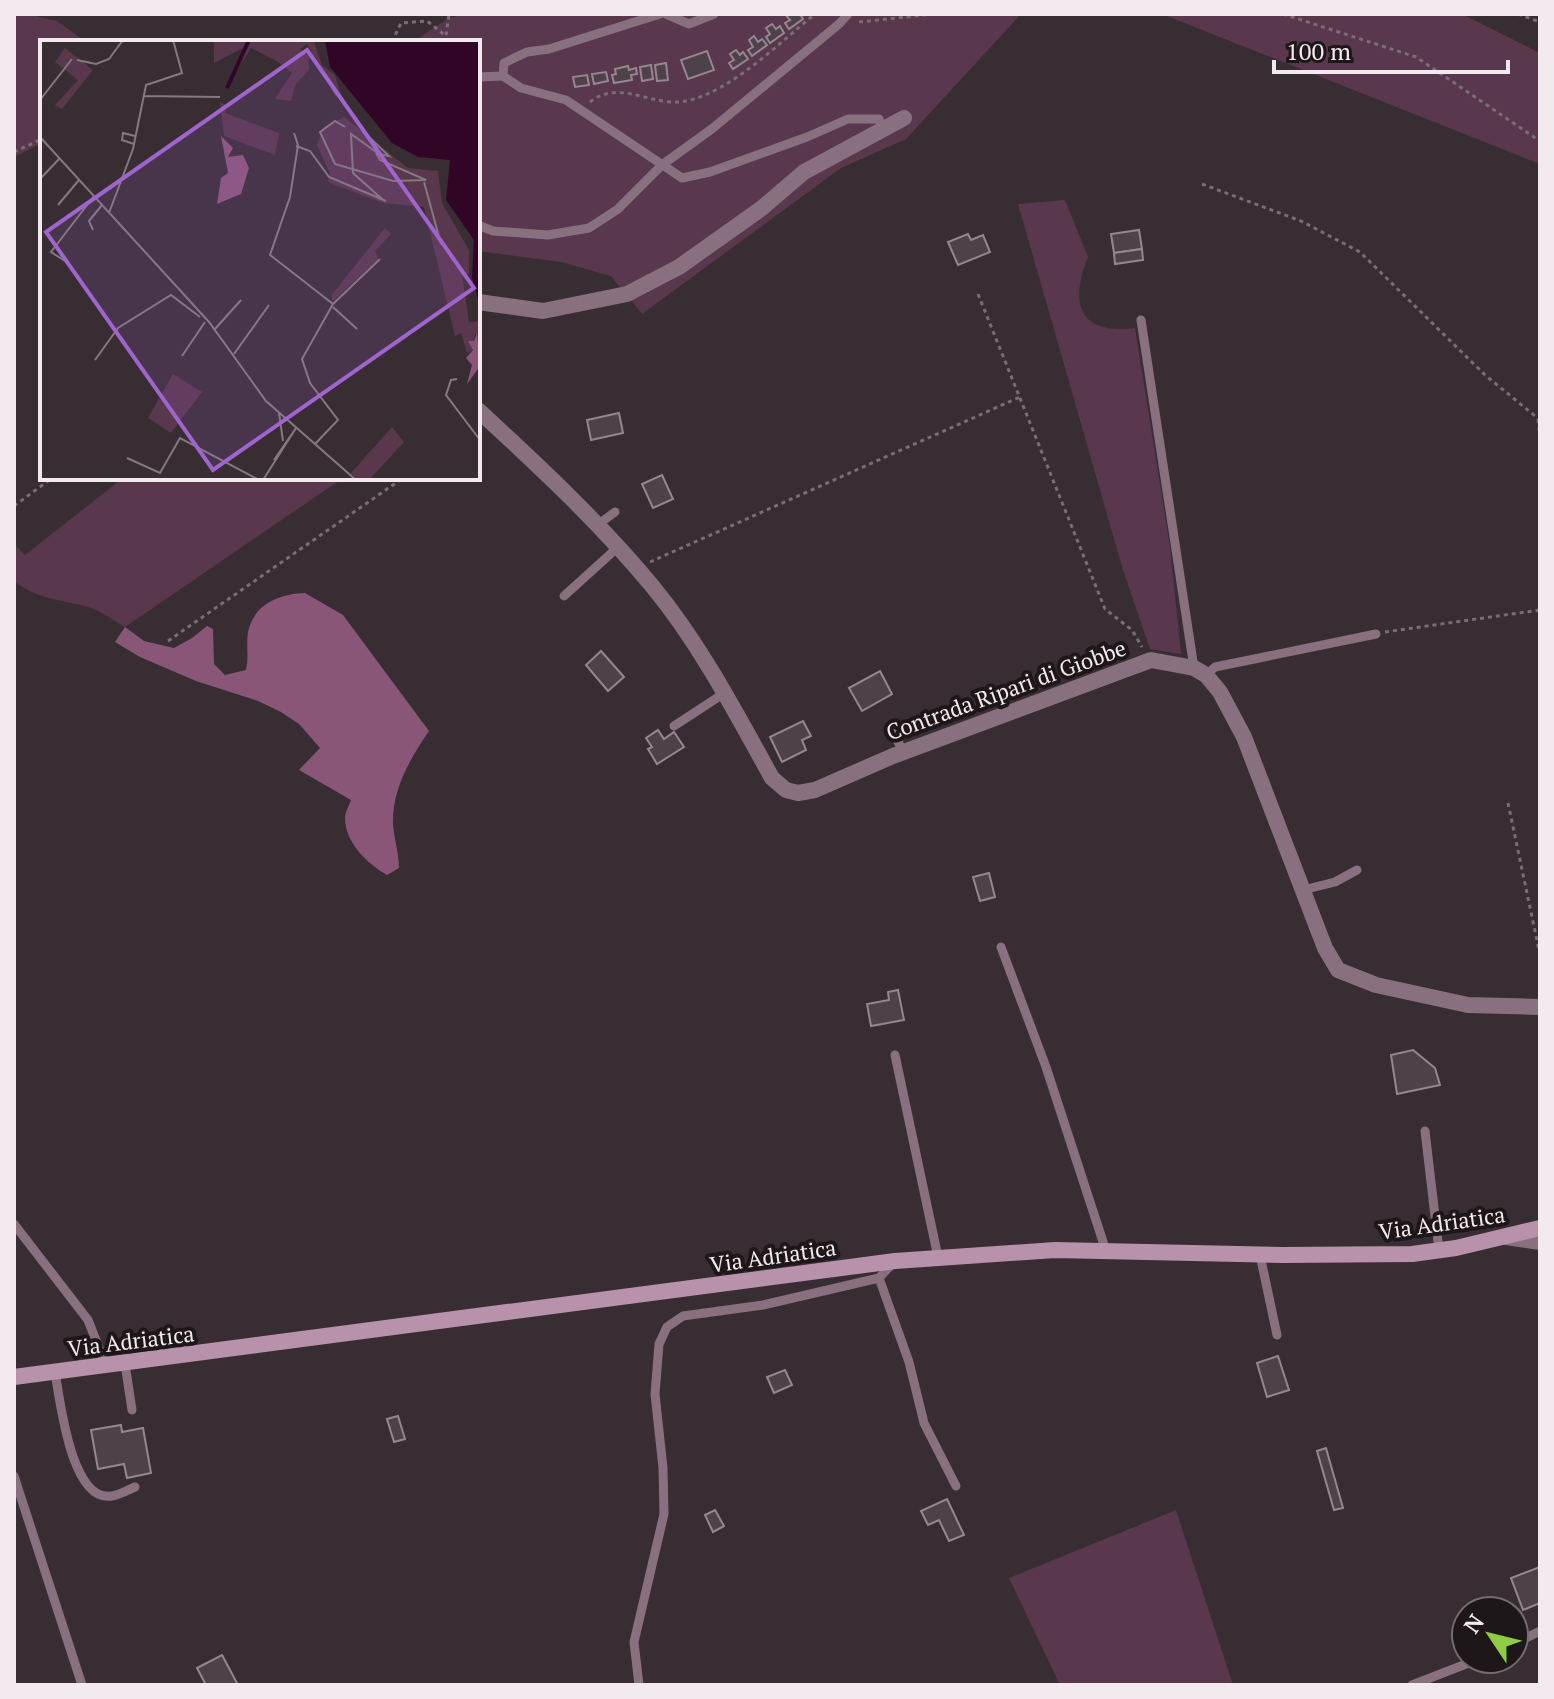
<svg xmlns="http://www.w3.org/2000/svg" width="1554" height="1699" viewBox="0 0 1554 1699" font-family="'PT Serif',serif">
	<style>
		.green { fill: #59374d }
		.forest { fill: #8a5678 }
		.building { fill: #4e4149; stroke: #958790; stroke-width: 2 }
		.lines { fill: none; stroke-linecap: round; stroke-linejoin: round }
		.path { stroke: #796e74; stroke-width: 3; stroke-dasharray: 4 4; stroke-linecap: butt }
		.service { stroke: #88707f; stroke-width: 9 }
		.minor { stroke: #88707f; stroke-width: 16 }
		.tertiary { stroke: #88707f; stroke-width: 16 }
		.secondary { stroke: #b892aa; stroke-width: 16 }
		.labels { text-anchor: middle; stroke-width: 8; stroke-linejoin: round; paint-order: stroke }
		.street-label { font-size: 22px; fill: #f2eaee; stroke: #1d171a }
		.inset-river { fill: none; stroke: #310526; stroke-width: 4 }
		.inset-road { fill: none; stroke: #83797e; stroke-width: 2 }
		.view { fill: #9f65cd; fill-opacity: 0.15; stroke: #9f65cd; stroke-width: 4 }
		.inset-edge { fill: none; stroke: #f2eaee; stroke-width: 4 }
	</style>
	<rect width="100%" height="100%" fill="#392d34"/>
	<g class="green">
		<path d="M465 14H1021L906 139 841 168 642 314 611 276 561 262 478 251V42H413L447 19Z"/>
		<path d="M1162 14H1462L1540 53V164Z"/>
		<path d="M31 15 57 21 86 42H42V143L14 157V16Z"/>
		<path d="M1065 200 1088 257C1069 304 1079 335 1135 328L1170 547 1181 654 1150 649 1123 570 1018 204Z"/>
		<path d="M123 478H343L125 627C114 621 103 612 91 608 62 599 40 601 14 581V544L25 555Z"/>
		<path d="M1176 1510 1233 1685H1060L1009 1578Z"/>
	</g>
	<path class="forest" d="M305 593 343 615 429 731C410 759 392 789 393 824 394 839 399 853 399 868L387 875C368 864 345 843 345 818 345 812 349 806 351 800L299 770 320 748 299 724 281 712 258 701 196 681 140 657 115 642 125 627 144 641 174 648 192 638 207 626 213 629 214 664 225 675 246 670C249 657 246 644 248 632 254 604 279 594 305 593Z"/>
	<g class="building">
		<path d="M785 14H800L803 19 789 29 785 23 790 20Z"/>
		<path d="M772 24 776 29 780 26 784 33 770 43 766 37 770 34 766 28Z"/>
		<path d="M754 36 758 42 762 39 767 45 752 56 748 50 753 47 749 40Z"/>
		<path d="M736 50 740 55 743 52 748 59 733 69 729 63 734 60 730 54Z"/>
		<path d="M707 51 714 70 688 79 681 60Z"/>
		<path d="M666 63 668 80 657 81 655 65Z"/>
		<path d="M651 65 653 79 642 81 640 67Z"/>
		<path d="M628 66 629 70 636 68 637 74 631 75 632 80 614 83 612 75 616 74 615 69Z"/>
		<path d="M606 72 608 81 594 84 592 74Z"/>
		<path d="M587 75 589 85 575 87 573 77Z"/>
		<path d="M1139 230 1142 249 1114 253 1111 234Z"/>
		<path d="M968 234 971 240 983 235 990 252 958 265 948 242Z"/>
		<path d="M1142 249 1143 260 1115 264 1114 253Z"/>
		<path d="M619 413 623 433 591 440 587 420Z"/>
		<path d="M662 475 673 499 653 508 642 484Z"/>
		<path d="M601 651 624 677 608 691 586 665Z"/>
		<path d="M880 671 892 694 862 711 849 688Z"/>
		<path d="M803 721 811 736 802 740 806 750 782 762 770 737Z"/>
		<path d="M658 730 664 739 674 732 684 747 657 764 648 749 652 747 646 738Z"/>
		<path d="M989 873 995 897 980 901 973 877Z"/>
		<path d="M898 990 904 1020 871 1026 867 1004 889 1000 888 992Z"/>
		<path d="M1413 1050 1435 1068 1440 1085 1397 1094 1391 1055Z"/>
		<path d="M1278 1356 1289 1390 1267 1397 1257 1363Z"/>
		<path d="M785 1370 792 1385 774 1393 767 1377Z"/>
		<path d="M398 1416 405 1439 394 1442 387 1419Z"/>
		<path d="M121 1425 122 1432 143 1428 151 1473 127 1478 124 1464 98 1469 91 1430Z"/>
		<path d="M1326 1448 1343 1508 1334 1510 1317 1451Z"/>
		<path d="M947 1499 964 1535 949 1541 939 1520 928 1525 921 1511Z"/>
		<path d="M715 1510 724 1526 713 1532 705 1515Z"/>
		<path d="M1540 1567V1603L1523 1610 1511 1578Z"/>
		<path d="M222 1655 238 1685H206L197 1668Z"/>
	</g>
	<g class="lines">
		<g class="path">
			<path d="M1283 14 1416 57 1540 141"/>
			<path d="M1518 14 1540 22"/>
			<path d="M859 22 934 14"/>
			<path d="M392 42 401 23 427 21 446 36 449 14"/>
			<path d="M590 102C620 78 653 108 686 101 731 92 780 42 815 14"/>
			<path d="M14 152 42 139"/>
			<path d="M1202 184 1301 221 1360 252 1485 375 1540 420"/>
			<path d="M978 294 1105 609 1132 630 1142 647"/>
			<path d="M1538 419 1540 437"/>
			<path d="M14 506 52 478"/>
			<path d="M650 562 1020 397"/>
			<path d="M1385 632 1540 610"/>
			<path d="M168 641 403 478"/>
			<path d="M1508 803 1540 955"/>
		</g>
		<g class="service">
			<path d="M660 14 549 49 527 52 504 63 503 76 521 88 566 100 682 178 710 172 807 137 848 119H879L882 128"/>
			<path d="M666 14 689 24 714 14"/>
			<path d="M478 77 503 76"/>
			<path d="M478 225 493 231 548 235 589 228 618 209 662 165 713 128 839 24 848 14"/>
			<path d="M1141 320 1194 668"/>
			<path d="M596 526 615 512"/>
			<path d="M564 596 617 548"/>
			<path d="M1206 675 1215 667 1376 634"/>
			<path d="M890 725 903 752"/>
			<path d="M674 726 723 694"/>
			<path d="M1303 890 1335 882 1357 870"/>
			<path d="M1001 947 1046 1067 1106 1251"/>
			<path d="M895 1055 938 1257"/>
			<path d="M1425 1131 1439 1250"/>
			<path d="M14 1224 88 1320 106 1366"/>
			<path d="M1260 1255 1277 1335"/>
			<path d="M879 1278 909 1362 924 1423 956 1486"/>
			<path d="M125 1364 132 1410"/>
			<path d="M55 1372C60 1400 71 1503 112 1496 119 1495 128 1490 135 1487"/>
			<path d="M14 1476 82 1685"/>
			<path d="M1514 1644 1540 1631"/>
			<path d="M639 1685 634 1642 664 1514 663 1468 655 1394 659 1344 667 1327 683 1316 763 1305 879 1278 894 1262"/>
			<path d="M1412 1685 1479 1659"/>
		</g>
		<g class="minor">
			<path d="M478 302 543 311 627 294 679 267 762 208 804 172 904 118"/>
			<path d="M478 410C539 466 601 524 653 587 700 644 736 713 772 778L786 790 798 793 815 790 893 756 1151 660 1194 668 1206 675 1220 692 1244 737 1325 948 1338 970 1376 985 1468 1005 1540 1007"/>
		</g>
		<path class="tertiary" d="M1506 1237 1540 1242"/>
		<path class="secondary" d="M14 1377 895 1261 1055 1250 1283 1255 1412 1254 1456 1248 1540 1228"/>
	</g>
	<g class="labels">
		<g class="street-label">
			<text transform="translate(1006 690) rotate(-20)" y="8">Contrada Ripari di Giobbe</text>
			<text transform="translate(1442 1223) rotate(-8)" y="8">Via Adriatica</text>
			<text transform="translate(773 1256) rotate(-8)" y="8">Via Adriatica</text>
			<text transform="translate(131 1341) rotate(-7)" y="8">Via Adriatica</text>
		</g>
	</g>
	<g transform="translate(40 40)">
		<rect width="440" height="440" fill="#392d34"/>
		<path d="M174 0 274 2 282 25 295 35 302 58 295 56 267 4 260 9 268 16 269 30 255 45 251 61 235 59 252 33 238 22 211 8 200 25 203 8 174 23ZM25 8 53 30 22 69 15 65 38 40 15 22ZM180 62 186 65 185 73 239 93 235 115 184 96ZM304 77 368 128 398 131 402 163 429 210V234H422L429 282 440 281V301L435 293 432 311 427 313 421 293 415 296 384 167 343 163 288 142 290 133 277 105 284 87ZM345 188 351 194 335 211 338 219 293 261 291 256ZM133 334 162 352 131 393 108 378ZM352 387 364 402 329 440H318L311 433Z" fill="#59374d"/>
		<path d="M181 96 193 108 188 117 203 115 209 128 201 154 177 164 181 138 188 133ZM437 293 440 326 427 344 432 325 426 318 433 310 428 301H434Z" fill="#8a5678"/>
		<path d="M285 0H440V266L432 238 434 200 406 160 410 120 378 117 352 103 290 27Z" fill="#310526"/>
		<path class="inset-river" d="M187 48 209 0"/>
		<path class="inset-road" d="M37 20 56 24 69 19 83 0M103 56 180 57M0 60 32 19M305 87 295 81 280 92 295 124 353 141 386 140 340 120 336 113M254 93 258 105 250 157 230 215 293 264 262 319 270 343 298 380 275 404M326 94 349 116 339 114 311 94 313 133 342 159M0 97 169 282 226 361 316 440M94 104 82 100 83 93 95 96M256 106 270 111 289 137 346 161M0 139 20 118M384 142 401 204M18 165 39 140M69 173 93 109 106 45 142 33 133 0M53 190 49 181 62 165M25 221 11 212 54 156M293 264 340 219M293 267 317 289M175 289 201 260M194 314 229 265M142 316 165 282M55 320 78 288 131 255 160 277M417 339 411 340 406 355 440 400M239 373 243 401M87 418 120 433 140 398 219 440M234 420 256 388M223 440 256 388"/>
		<path class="view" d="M267 10 434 248 173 430 6 192Z"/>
		<rect width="440" height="440" class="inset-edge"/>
	</g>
	<rect width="1554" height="1699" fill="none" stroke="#f2eaee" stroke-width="32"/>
	<g transform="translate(1490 1635) rotate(305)"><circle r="38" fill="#1d171a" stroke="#726b6f" stroke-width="2"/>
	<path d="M0-6L14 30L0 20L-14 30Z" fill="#8ecd43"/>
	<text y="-12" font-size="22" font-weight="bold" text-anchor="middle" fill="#f2eaee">N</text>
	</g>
	<path d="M1274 60v12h234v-12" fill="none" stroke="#f2eaee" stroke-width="4"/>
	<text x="1286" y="60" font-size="24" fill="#f2eaee" stroke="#1d171a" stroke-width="6" paint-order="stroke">100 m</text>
</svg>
